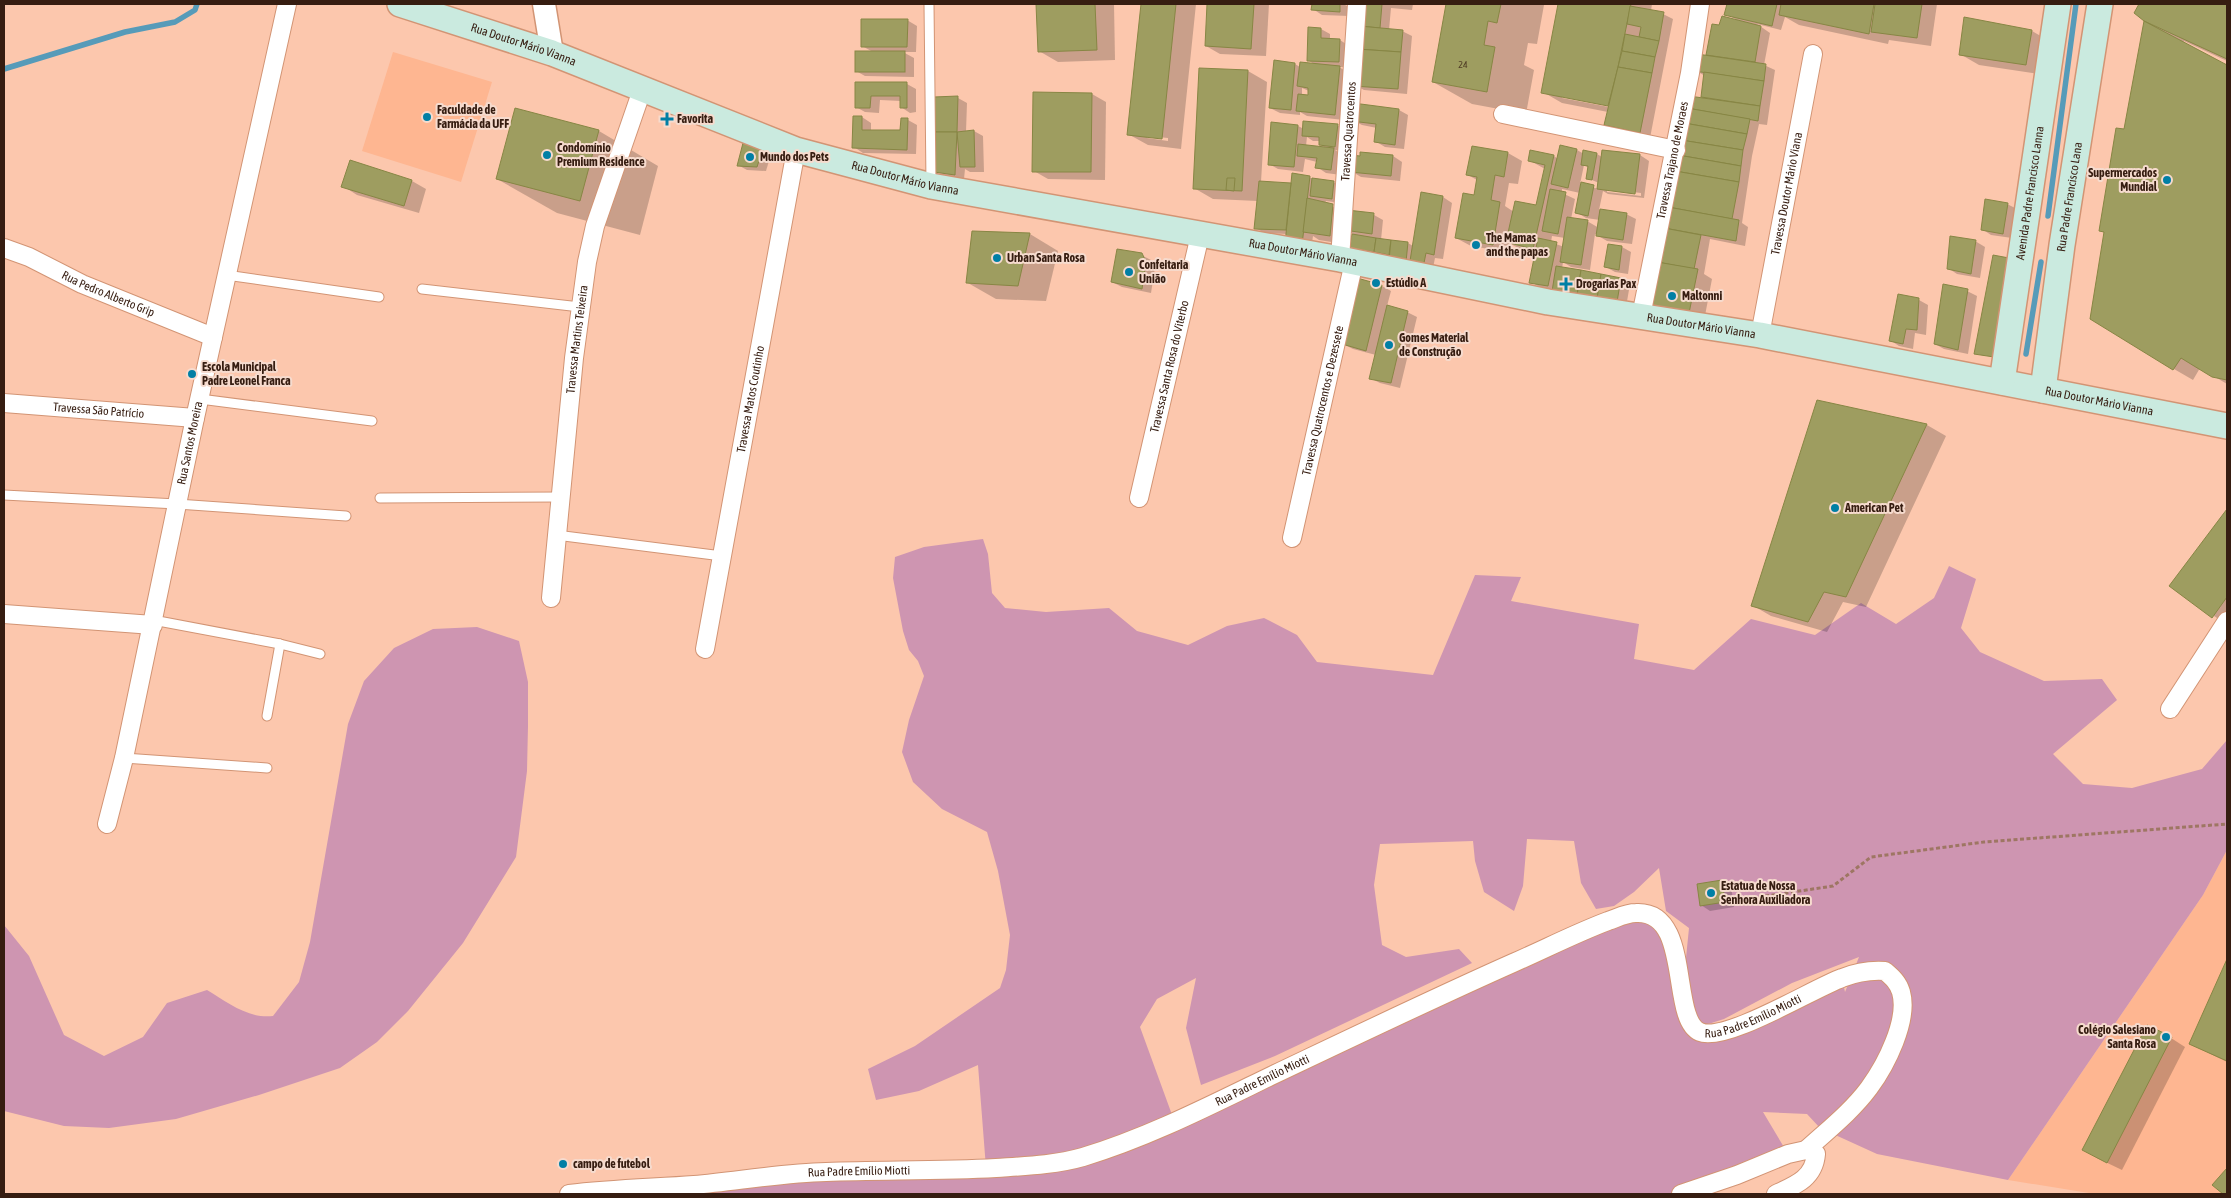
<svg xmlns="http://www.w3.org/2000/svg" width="2231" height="1198" viewBox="0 0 2231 1198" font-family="'Asap Condensed',sans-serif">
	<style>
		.built { fill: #feb691 }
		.green { fill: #ce95b1; fill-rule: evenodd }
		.shadow { fill: #0003; fill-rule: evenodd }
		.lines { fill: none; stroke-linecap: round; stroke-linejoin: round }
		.stream { stroke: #569bb9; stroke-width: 5.5 }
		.building { fill: #9e9d60; stroke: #878644 }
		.service-casing { stroke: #d29474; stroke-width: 11 }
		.minor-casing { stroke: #d29474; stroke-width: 20 }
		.tertiary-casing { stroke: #d29474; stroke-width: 25 }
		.secondary-casing { stroke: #d29474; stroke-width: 28 }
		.path { stroke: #9e7663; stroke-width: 3; stroke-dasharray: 4 2.5; stroke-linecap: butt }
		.service { stroke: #fff; stroke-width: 9 }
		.minor { stroke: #fff; stroke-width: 18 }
		.tertiary { stroke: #fff; stroke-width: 22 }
		.secondary { stroke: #caeadf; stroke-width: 25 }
		.poi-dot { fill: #017fa5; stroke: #f6dbce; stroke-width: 2 }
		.labels { text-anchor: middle; stroke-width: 4; stroke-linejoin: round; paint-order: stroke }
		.number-label { font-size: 10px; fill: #503d25 }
		.street-label { font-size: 12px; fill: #361d11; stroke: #f6dbce }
		.poi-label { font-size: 12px; font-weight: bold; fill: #361d11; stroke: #f6dbce; text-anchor: start }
	</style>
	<rect width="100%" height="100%" fill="#fcc7ad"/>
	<g class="built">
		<path d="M393 52 492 82 461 182 362 151Z"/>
		<path d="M2227 850V1194H2095L2008 1180 2203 895Z"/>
	</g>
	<g class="green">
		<path d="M983 539 988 554 992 593 1005 608 1046 612 1109 608 1137 631 1188 645 1227 626 1264 618 1297 635 1317 662 1433 675 1475 575 1521 577 1511 601 1639 624 1634 659 1694 670 1751 619 1815 635 1861 603 1896 624 1934 598 1949 566 1976 579 1961 628 1980 652 2044 681 2102 679 2117 700 2053 754 2083 784 2132 788 2202 769 2227 740V850L2203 895 2008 1180 1877 1154 1820 1128 1807 1114 1763 1112 1788 1154 1681 1194H569L986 1168 978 1065 919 1091 876 1100 868 1069 915 1046 1000 988 1006 970 1010 935 998 871 987 832 942 809 913 782 902 752 909 720 924 676 918 661 909 650 903 631 893 578 895 557 924 547ZM1527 839 1574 841 1581 883 1596 909 1614 906 1634 892 1659 868 1666 911 1689 928 1686 958V994L1702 1026 1724 1019 1792 983 1859 957 1845 992 1842 978 1706 1034 1686 1015 1660 923 1626 915 1175 1123 1140 1027 1157 999 1196 978 1186 1028 1201 1085 1275 1056 1472 963 1459 949 1406 957 1382 945 1374 885 1380 844 1473 841 1475 861 1484 892 1514 911 1523 886Z"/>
		<path d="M477 627 519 641 528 682V726L527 771 516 857 463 943 408 1011 377 1042 340 1068 259 1095 176 1119 109 1128 64 1126 4 1111V925L29 956 64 1035 104 1056 143 1037 167 1003 207 990C227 1002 248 1019 273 1016L299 982 310 942 348 724 364 681 394 648 433 629Z"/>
	</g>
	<g class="shadow">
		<path d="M1038 4H1114L1115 60 1058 62 1039 51Z"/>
		<path d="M1142 4H1196L1181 149 1148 145 1128 134ZM1147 136 1168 138V141L1147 138Z"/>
		<path d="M1208 4H1269L1266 56 1220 54 1206 46Z"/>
		<path d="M1313 4H1343L1349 7V16L1322 15 1313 9Z"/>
		<path d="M1362 4H1413L1412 10 1391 8 1389 30 1402 31 1412 36 1407 94 1364 90 1355 85Z"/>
		<path d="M1447 4 1544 5 1537 44 1528 43 1524 65 1534 70 1526 114 1472 104 1433 82Z"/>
		<path d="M1559 4H1652L1651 11 1663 14 1673 19 1650 138 1615 130 1605 125 1608 112 1562 103 1543 92ZM1562 96 1615 106 1614 108 1562 98Z"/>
		<path d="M1728 4H1937L1931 46 1889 40 1888 44 1799 25 1785 17 1781 30 1757 24 1770 33 1764 65 1775 70 1767 125 1759 124 1752 156 1742 223 1748 227 1745 246 1710 239 1704 274 1712 279 1703 326 1664 319 1659 261 1702 99 1705 76 1695 70 1707 56 1713 25 1720 26 1737 20 1726 14Z"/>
		<path d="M2140 4H2227V61L2184 41 2183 43 2227 67V384L2200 368 2193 380 2174 369 2105 233 2100 230 2125 131 2145 21 2136 13Z"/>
		<path d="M907 20 917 26 916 52H903L914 58V77L865 76 856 71 873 52 862 46Z"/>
		<path d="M1321 29 1330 34V40H1340L1349 46 1348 67H1339L1349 73 1344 120 1307 116 1300 112V115L1280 113 1270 108 1295 64 1300 67 1315 65 1308 60ZM1302 88 1309 91V97L1302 96Z"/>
		<path d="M2032 31 2051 42 2045 75 1979 65 1960 54Z"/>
		<path d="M1248 71 1267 82 1261 182 1292 185 1309 177 1313 179 1333 182 1343 187 1341 203 1326 201 1325 203 1348 214V211L1374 215 1383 220 1381 240 1408 243 1413 246 1422 194 1443 197 1452 203 1443 259 1435 258 1433 268 1355 250 1351 248 1353 234 1345 230 1344 244 1319 240 1313 236 1311 250 1287 234 1265 233 1255 228 1258 201 1213 199 1194 188Z"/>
		<path d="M856 83 907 84 916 89V112L910 113 901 107V101L880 100 879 113 865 112 856 107Z"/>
		<path d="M1092 94 1106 102 1105 180 1048 179 1034 171Z"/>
		<path d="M958 98 967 103 966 132 974 131 983 136 984 172H970L965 169 964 179 945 177 936 171Z"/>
		<path d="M1399 110 1408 115 1404 149 1385 147 1375 141 1377 128 1362 125 1352 120Z"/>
		<path d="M854 117H862L871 123V131L902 132 908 120 917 125 916 154 863 153 854 147Z"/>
		<path d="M1337 125 1347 130 1344 151 1335 150 1343 155 1341 175 1326 173 1317 167V162L1305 159 1303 172 1278 169 1269 164 1298 126 1304 129ZM1307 137 1313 141H1320V144L1327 149 1306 146Z"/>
		<path d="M599 131 658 166 640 235 557 213 497 179Z"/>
		<path d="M1473 147 1508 153 1522 161 1518 184 1509 183 1505 206 1514 212 1537 206 1545 169 1529 160 1554 156 1558 159 1577 150 1584 154H1597L1602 157 1640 155 1649 161 1644 198 1608 194 1603 191 1599 210 1626 214 1636 219 1632 244 1607 241 1595 234 1590 270 1571 267 1563 262 1562 269 1620 279 1630 284 1625 313 1554 290 1540 287 1531 282 1536 253 1522 250 1509 243 1507 252 1471 246 1456 238 1475 196 1477 180 1468 175ZM1584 165 1589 168 1587 178 1599 183V189L1580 184ZM1562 189 1580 193 1576 212 1586 218 1600 220 1599 228 1587 221 1571 219 1575 199 1562 193ZM1607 189 1641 193V196L1607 192ZM1552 236 1565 238 1564 247 1551 242Z"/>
		<path d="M762 149 771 154 766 171 747 170 738 165Z"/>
		<path d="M1393 156 1402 162 1400 181 1361 177 1351 171Z"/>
		<path d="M350 162 412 181 426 189 419 213 357 195 343 186Z"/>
		<path d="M2007 204 2017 209 2012 238 1991 235 1982 229Z"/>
		<path d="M973 232 1030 234 1058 251 1046 301 996 299 968 283Z"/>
		<path d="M1975 241 1985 247 1980 278 1957 274 1948 268Z"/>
		<path d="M1622 247 1631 252 1628 274 1615 272 1606 267Z"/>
		<path d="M1141 255 1151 260 1155 268 1151 293 1122 287 1112 282Z"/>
		<path d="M1358 279 1382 286 1391 291 1387 306 1407 312 1417 317 1400 388 1380 383 1370 378 1376 355 1353 349 1343 344Z"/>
		<path d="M1967 291 1977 296 1968 354 1944 349 1935 344Z"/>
		<path d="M1919 300 1928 305 1926 335 1915 333 1913 349 1899 346 1890 340Z"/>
		<path d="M1818 402 1927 425 1946 436 1866 607 1843 602 1827 632 1771 616 1752 605Z"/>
		<path d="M2227 511V625L2171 586Z"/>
		<path d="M1722 881 1731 886 1734 907 1710 911 1701 905Z"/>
		<path d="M2227 962V1062L2190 1044Z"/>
		<path d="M2171 1038 2185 1047 2122 1170 2097 1158Z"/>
	</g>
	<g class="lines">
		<g class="stream">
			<path d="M4 69 125 32 175 22 195 10 197 4"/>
			<path d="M2048 216 2076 4"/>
			<path d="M2026 354 2041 262"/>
		</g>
	</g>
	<g class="building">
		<path d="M1036 4H1095L1097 50 1038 52Z"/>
		<path d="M1141 4H1176L1162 139 1127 135Z"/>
		<path d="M1207 4H1254L1251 49 1205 46Z"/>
		<path d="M1312 4H1340V12L1311 10Z"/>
		<path d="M1361 4H1382L1380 28 1359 26Z"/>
		<path d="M1446 4H1501L1497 23 1488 21 1484 45 1495 47 1487 92 1432 82Z"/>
		<path d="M1558 4H1631L1618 67 1608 106 1541 93Z"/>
		<path d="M1727 4H1777L1772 26 1724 15Z"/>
		<path d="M1781 4H1874L1869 34 1779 15Z"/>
		<path d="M1875 4H1922L1917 38 1871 32Z"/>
		<path d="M2139 4H2227V59L2144 21 2134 13Z"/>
		<path d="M1630 6 1664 12 1659 41 1639 37 1641 27 1627 24Z"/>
		<path d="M1722 16 1761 26 1755 62 1706 55 1712 24 1719 25Z"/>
		<path d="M1964 17 2032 30 2026 65 1959 55Z"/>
		<path d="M861 19H908L907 47H861Z"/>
		<path d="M2144 21 2227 65V380L2212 377 2181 358 2173 370 2090 319 2104 232 2099 231 2116 128 2124 129Z"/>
		<path d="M1359 26 1403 30 1401 52 1357 49Z"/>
		<path d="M1308 27 1321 28V38L1340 39 1339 62 1307 61Z"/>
		<path d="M1625 34 1659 41 1655 57 1622 51Z"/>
		<path d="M1357 49 1401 52 1398 89 1353 86Z"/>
		<rect x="855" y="51" width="50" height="21"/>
		<path d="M1622 51 1655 57 1652 73 1618 67Z"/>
		<path d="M1697 54 1766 64 1764 81 1694 71Z"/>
		<path d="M1274 60 1295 63 1291 110 1269 108Z"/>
		<path d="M1300 62 1340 66 1335 115 1296 111 1298 94 1308 95V88L1297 86Z"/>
		<path d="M1618 67 1652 73 1640 133 1604 125Z"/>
		<path d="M1199 68 1248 70 1242 191 1193 189Z"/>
		<path d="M1704 72 1764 81 1760 106 1701 97Z"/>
		<path d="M855 82H907V108H900V96H871L870 108H855Z"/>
		<path d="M1033 92 1092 93 1091 172H1032Z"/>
		<path d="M958 96 957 132H933L934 97Z"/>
		<path d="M1689 96 1760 106 1758 121 1687 108Z"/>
		<path d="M1353 103 1399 109 1395 145 1374 142 1376 124 1351 121Z"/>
		<path d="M515 108 599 130 580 201 496 179Z"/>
		<path d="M1687 108 1750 119 1747 134 1684 123Z"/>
		<path d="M853 116H862V130H900L901 118H908L907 150 852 148Z"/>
		<path d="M1303 121 1338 124 1335 147 1319 145V137L1302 136Z"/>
		<path d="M1271 122 1298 125 1294 167 1268 165Z"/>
		<path d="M1684 123 1747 134 1743 150 1681 140Z"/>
		<path d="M974 130 975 167H960L957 132Z"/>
		<path d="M933 132H957L955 175 934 172Z"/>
		<path d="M1681 140 1743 150 1741 166 1678 155Z"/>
		<path d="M743 143 763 148 757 167 737 166Z"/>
		<path d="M1298 144 1334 148 1331 170 1315 168 1317 158 1297 156Z"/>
		<path d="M1560 145 1577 149 1568 188 1551 184Z"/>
		<path d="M1472 146 1508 152 1504 177 1495 175 1491 200 1500 202 1493 245 1455 238 1463 193 1474 195 1477 177 1466 175Z"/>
		<path d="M1530 150 1554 155 1533 249 1506 242 1515 201 1536 205 1545 165 1528 161Z"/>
		<path d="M1583 150 1597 153 1592 180 1586 179 1588 166 1581 165Z"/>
		<path d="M1602 150 1640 154 1635 194 1597 189Z"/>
		<path d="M1360 152 1393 155 1391 176 1350 172 1351 155 1360 156Z"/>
		<path d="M1678 155 1741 166 1739 182 1675 171Z"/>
		<path d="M350 160 412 180 404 206 341 187Z"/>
		<path d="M1675 171 1739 182 1732 219 1668 207Z"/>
		<path d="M1292 173 1310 176 1302 245 1285 244Z"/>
		<path d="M1227 178H1235L1234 191 1226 190Z"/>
		<path d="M1312 178 1334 181 1332 199 1310 196Z"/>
		<path d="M1259 181 1291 183 1286 230 1254 229Z"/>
		<path d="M1581 182 1594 185 1588 216 1575 213Z"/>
		<path d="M1550 189 1566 192 1558 234 1542 231Z"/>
		<path d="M1421 192 1443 196 1434 255 1426 253 1424 263 1410 261Z"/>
		<path d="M1307 198 1333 204 1330 236 1303 232Z"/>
		<path d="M1985 199 2008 203 2003 234 1981 230Z"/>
		<path d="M1668 207 1739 220 1736 241 1664 228Z"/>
		<path d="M1600 209 1627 213 1623 240 1596 236Z"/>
		<path d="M1347 210 1374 213 1372 234 1344 230Z"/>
		<path d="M1567 217 1588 220 1581 265 1560 262Z"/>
		<path d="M1664 228 1701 235 1694 269 1657 262Z"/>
		<path d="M972 231 1030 233 1018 286 966 283Z"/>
		<path d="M1352 234 1376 238 1374 252 1349 248Z"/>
		<path d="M1950 236 1976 240 1971 274 1947 269Z"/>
		<path d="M1376 238 1391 240 1389 255 1374 252Z"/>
		<path d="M1538 238 1557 242 1548 286 1529 283Z"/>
		<path d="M1391 240 1408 242 1406 262 1389 260Z"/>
		<path d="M1608 244 1622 246 1619 270 1604 267Z"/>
		<path d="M1117 249 1142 253 1146 262 1142 289 1111 282Z"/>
		<path d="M1993 255 2009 258 1994 357 1974 354Z"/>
		<path d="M1657 262 1698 269 1688 318 1648 312Z"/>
		<path d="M1556 266 1581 270 1576 302 1551 298Z"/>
		<path d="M1581 270 1601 274 1596 305 1576 302Z"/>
		<path d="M1601 274 1621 278 1616 308 1596 305Z"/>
		<path d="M1357 278 1382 285 1366 351 1342 344Z"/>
		<path d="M1943 284 1968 289 1958 350 1934 344Z"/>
		<path d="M1898 294 1919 298 1917 330 1906 329 1903 344 1889 341Z"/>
		<path d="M1387 305 1408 311 1391 383 1369 379Z"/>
		<path d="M1817 400 1927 424 1846 597 1824 592 1808 622 1751 606Z"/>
		<path d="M2227 509V597L2212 618 2169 586Z"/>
		<path d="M1722 880 1725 902 1700 906 1697 884Z"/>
		<path d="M2227 959V1061L2189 1044Z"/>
		<path d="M2147 1025 2172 1037 2107 1163 2082 1150Z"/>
		<path d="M2227 1168V1194H2223L2212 1185Z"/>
	</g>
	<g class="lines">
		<g class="service-casing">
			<g id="service">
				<path d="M929 4 931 183"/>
				<path d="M226 275 379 297"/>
				<path d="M422 289 580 307"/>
				<path d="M200 399 372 421"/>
				<path d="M4 495 177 504 346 516"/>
				<path d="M380 498 560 497"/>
				<path d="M556 535 722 556"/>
				<path d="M153 620 280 644 320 654"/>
				<path d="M267 716 280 644"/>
				<path d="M124 758 267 768"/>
			</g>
		</g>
		<g class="minor-casing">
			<g id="minor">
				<path d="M1503 114 1676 150"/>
				<path id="s1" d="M4 248 29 257 82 284 213 337"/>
				<path id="s2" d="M1340 259 1357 4"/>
				<path id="s3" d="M1641 316 1690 73 1700 4"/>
				<path id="s4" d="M1760 335 1813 54"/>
				<path id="s5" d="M4 403 195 418"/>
				<path id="s6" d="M1139 498 1200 235"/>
				<path id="s7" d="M1292 538 1354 262"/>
				<path id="s8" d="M551 598 574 358 587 262 595 226 642 90"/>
				<path d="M4 614 153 625"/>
				<path id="s9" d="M705 649 796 150"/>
				<path d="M2170 709 2227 621"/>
				<path id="s10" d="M107 824 124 758 195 418 287 4"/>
				<path id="s11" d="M569 1194C610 1189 652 1188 694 1185 738 1181 782 1173 826 1172 883 1170 939 1171 996 1168 1025 1166 1055 1165 1083 1157 1149 1137 1211 1105 1273 1075 1353 1037 1432 999 1513 963 1545 949 1576 933 1608 921 1617 918 1626 913 1636 913 1693 910 1669 1019 1700 1032 1725 1043 1814 988 1842 978 1857 972 1870 970 1885 971 1892 977 1898 982 1901 992 1909 1020 1886 1065 1869 1088 1852 1111 1828 1130 1806 1150"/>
				<path d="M1681 1194 1737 1175 1788 1154 1806 1150 1816 1154C1814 1178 1796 1185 1776 1194"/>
			</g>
		</g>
		<g class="tertiary-casing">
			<path id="tertiary" d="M544 4 552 53"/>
		</g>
		<g class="secondary-casing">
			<g id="secondary">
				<path id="s12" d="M400 4 552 53 796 150 931 186 1340 259 1548 302 1760 335 2227 426"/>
				<path id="s13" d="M2002 382 2058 4"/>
				<path id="s14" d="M2043 390 2062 245 2100 4"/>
			</g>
		</g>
		<path class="path" d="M1733 901 1833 886 1871 857 1984 842 2227 824"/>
		<use href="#service" class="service"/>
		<use href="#minor" class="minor"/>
		<use href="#tertiary" class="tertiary"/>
		<use href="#secondary" class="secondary"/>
	</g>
	<g class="poi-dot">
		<circle cx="427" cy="117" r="5"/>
		<path d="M664.5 111.5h5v5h5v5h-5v5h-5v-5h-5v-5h5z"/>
		<circle cx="547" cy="155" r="5"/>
		<circle cx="750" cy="157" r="5"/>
		<circle cx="2167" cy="180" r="5"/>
		<circle cx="1476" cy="245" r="5"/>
		<circle cx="997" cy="258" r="5"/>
		<circle cx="1129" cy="272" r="5"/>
		<circle cx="1376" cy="283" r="5"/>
		<path d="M1563.5 276.5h5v5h5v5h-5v5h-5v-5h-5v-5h5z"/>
		<circle cx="1672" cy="296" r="5"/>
		<circle cx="1389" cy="345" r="5"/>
		<circle cx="192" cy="374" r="5"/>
		<circle cx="1835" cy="508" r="5"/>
		<circle cx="1711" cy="893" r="5"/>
		<circle cx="2166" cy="1037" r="5"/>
		<circle cx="563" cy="1164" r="5"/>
	</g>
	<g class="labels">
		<g class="number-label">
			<text x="1463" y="68">24</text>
		</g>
		<g class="street-label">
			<text dy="4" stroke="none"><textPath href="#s12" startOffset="130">Rua Doutor Mário Vianna</textPath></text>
			<text dy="4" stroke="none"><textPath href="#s2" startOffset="128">Travessa Quatrocentos</textPath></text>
			<text dy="4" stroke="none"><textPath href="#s3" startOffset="159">Travessa Trajano de Moraes</textPath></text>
			<text dy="4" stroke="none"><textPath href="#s12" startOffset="535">Rua Doutor Mário Vianna</textPath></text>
			<text dy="4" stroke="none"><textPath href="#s13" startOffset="191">Avenida Padre Francisco Lanna</textPath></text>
			<text dy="4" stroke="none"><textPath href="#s4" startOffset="144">Travessa Doutor Mário Viana</textPath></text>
			<text dy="4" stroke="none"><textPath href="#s14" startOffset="195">Rua Padre Francisco Lana</textPath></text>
			<text dy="4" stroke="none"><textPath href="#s12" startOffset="940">Rua Doutor Mário Vianna</textPath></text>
			<text dy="4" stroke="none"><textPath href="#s1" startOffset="114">Rua Pedro Alberto Grip</textPath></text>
			<text dy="4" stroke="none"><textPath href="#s12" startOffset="1345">Rua Doutor Mário Vianna</textPath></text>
			<text dy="4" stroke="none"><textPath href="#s8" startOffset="260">Travessa Martins Teixeira</textPath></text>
			<text dy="4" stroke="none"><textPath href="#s6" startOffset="135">Travessa Santa Rosa do Viterbo</textPath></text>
			<text dy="4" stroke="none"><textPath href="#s9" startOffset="254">Travessa Matos Coutinho</textPath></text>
			<text dy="4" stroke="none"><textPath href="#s7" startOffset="141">Travessa Quatrocentos e Dezessete</textPath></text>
			<text dy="4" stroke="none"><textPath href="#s12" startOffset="1750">Rua Doutor Mário Vianna</textPath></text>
			<text dy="4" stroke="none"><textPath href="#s5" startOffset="95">Travessa São Patrício</textPath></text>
			<text dy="4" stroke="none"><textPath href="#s10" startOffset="390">Rua Santos Moreira</textPath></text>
			<text dy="4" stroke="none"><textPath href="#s11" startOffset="1324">Rua Padre Emílio Miotti</textPath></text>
			<text dy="4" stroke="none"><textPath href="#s11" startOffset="711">Rua Padre Emílio Miotti</textPath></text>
			<text dy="4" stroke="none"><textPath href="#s11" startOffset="291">Rua Padre Emílio Miotti</textPath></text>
		</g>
		<g class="poi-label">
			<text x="437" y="114">Faculdade de<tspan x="437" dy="14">Farmácia da UFF</tspan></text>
			<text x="677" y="123">Favorita</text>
			<text x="557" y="152">Condomínio<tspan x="557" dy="14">Premium Residence</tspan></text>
			<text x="760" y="161">Mundo dos Pets</text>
			<text x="2157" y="177" text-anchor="end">Supermercados<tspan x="2157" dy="14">Mundial</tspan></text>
			<text x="1486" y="242">The Mamas<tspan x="1486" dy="14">and the papas</tspan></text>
			<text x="1007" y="262">Urban Santa Rosa</text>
			<text x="1139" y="269">Confeitaria<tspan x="1139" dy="14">União</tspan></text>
			<text x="1386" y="287">Estúdio A</text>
			<text x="1576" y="288">Drogarias Pax</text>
			<text x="1682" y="300">Maltonni</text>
			<text x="1399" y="342">Gomes Material<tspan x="1399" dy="14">de Construção</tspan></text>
			<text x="202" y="371">Escola Municipal<tspan x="202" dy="14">Padre Leonel Franca</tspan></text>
			<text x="1845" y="512">American Pet</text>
			<text x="1721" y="890">Estatua de Nossa<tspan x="1721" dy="14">Senhora Auxiliadora</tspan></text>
			<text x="2156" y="1034" text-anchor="end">Colégio Salesiano<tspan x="2156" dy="14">Santa Rosa</tspan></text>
			<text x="573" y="1168">campo de futebol</text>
		</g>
	</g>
	<rect width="2231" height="1198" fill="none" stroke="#361d11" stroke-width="10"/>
</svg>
